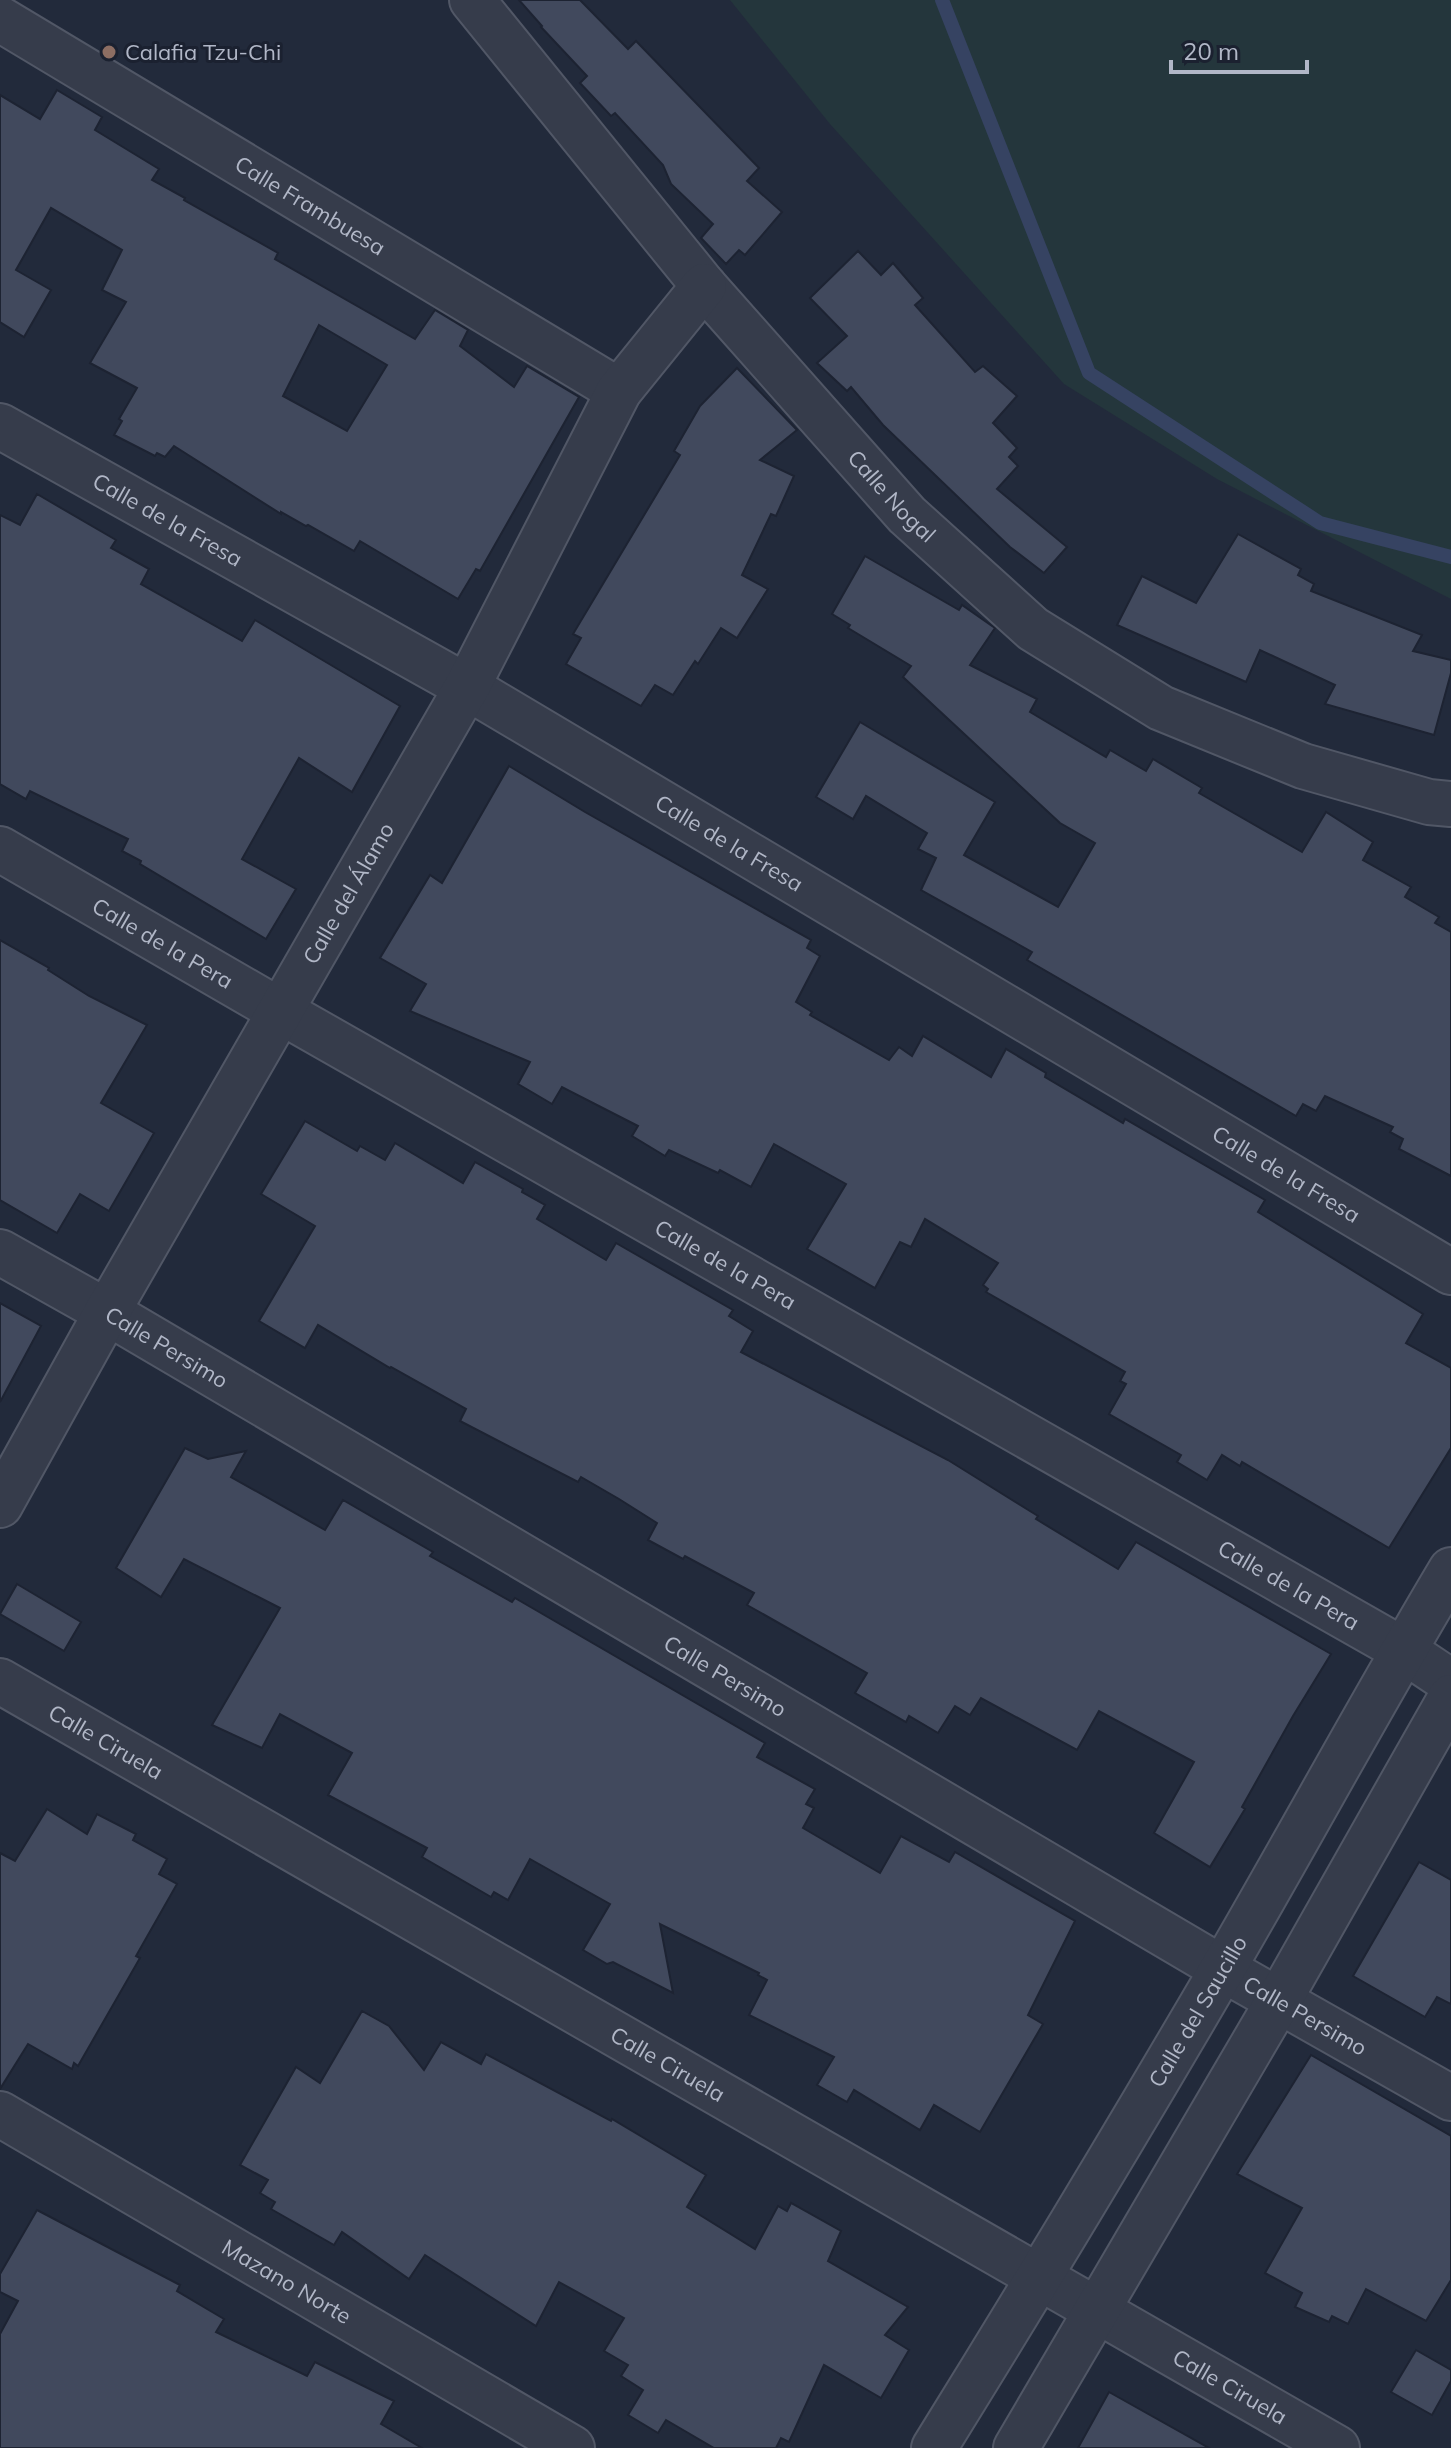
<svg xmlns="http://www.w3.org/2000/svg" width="1451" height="2448" viewBox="0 0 1451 2448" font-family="Mulish,sans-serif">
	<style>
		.green { fill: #24363c }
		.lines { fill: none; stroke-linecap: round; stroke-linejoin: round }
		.stream { stroke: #364362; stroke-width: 14 }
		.building { fill: #41495d; stroke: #1d2332; stroke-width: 2; fill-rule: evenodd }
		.minor-casing { stroke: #515766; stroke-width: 48 }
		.tertiary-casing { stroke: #515766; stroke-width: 48 }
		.minor { stroke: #363c4b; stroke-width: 44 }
		.tertiary { stroke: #363c4b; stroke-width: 44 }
		.education-dot { fill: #8d6e63; stroke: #1b2130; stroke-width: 3 }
		.labels { text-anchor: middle; stroke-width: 6; stroke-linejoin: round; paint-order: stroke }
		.poi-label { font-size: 22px; fill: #b1b7c7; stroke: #1b2130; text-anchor: start }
		.street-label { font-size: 22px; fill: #b1b7c7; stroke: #1b2130 }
	</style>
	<rect width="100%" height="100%" fill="#222a3b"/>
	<path class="green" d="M730 0H1451V599L1217 479 1064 384 830 124Z"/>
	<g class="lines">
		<path class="stream" d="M942 0 1089 373 1320 523 1451 557"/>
	</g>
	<g class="building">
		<path d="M519 0H580L628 49 636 41 759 168 747 181 782 212 745 255 739 250 726 264 701 238 713 224 671 184 663 165 615 113 611 116 580 83 587 76 541 27 542 26Z"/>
		<path d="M57 90 102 117 95 130 159 169 152 180 185 198 184 200 278 253 275 259 415 339 435 310 468 330 460 346 514 387 527 366 579 397 480 571 476 569 458 599 360 541 354 551 308 525 306 526 281 512V514L174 446 165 457 157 453 155 456 114 435 122 421 119 419 137 388 90 363 126 302 102 290 122 250 51 208 16 270 51 290 24 337 0 322V95L40 119ZM319 325 387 365 347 431 283 396Z"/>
		<path d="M858 251 881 275 893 263 923 298 915 305 975 372 983 366 1017 396 993 423 1017 448 1009 457 1018 466 997 489 1067 547 1044 573 1010 547 883 425 851 387 847 391 817 363 847 336 810 298Z"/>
		<path d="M737 368 797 430 760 460 794 476 776 516 771 514 742 575 768 589 737 638 721 628 698 664 695 661 673 695 655 685 641 706 566 664 581 638 573 634 680 455 674 451 700 406Z"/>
		<path d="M37 494 116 540 111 548 149 569 141 584 242 641 255 620 400 706 352 792 299 758 242 859 296 889 266 939 140 864 141 861 122 851 128 839 30 791 26 799 0 784V515L20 525Z"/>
		<path d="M1238 534 1301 569 1298 575 1314 584 1311 591 1422 635 1413 651 1451 660V673L1434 735 1325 704 1335 685 1260 650 1246 682 1117 625 1142 576 1196 603Z"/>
		<path d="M865 556 959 610 962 605 992 626 995 628 970 665 1037 699 1030 712 1106 757 1110 750 1146 771 1153 759 1202 788 1199 793 1302 852 1326 812 1373 842 1363 860 1411 887 1405 897 1439 917 1435 923 1451 932V1176L1399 1149 1403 1139 1390 1132 1393 1127 1325 1096 1316 1111 1303 1104 1296 1116 1027 960 1032 952 921 890 936 858 918 849 927 833 866 796 853 819 816 797 860 722 995 802 964 855 1058 907 1095 843 1060 823 903 677 911 666 848 628 850 625 832 614Z"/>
		<path d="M509 766 585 812 811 940 807 948 820 956 796 1002 812 1012 810 1015 889 1060 899 1047 912 1056 923 1036 991 1077 1006 1049 1046 1073 1045 1077 1123 1123 1125 1119 1265 1200 1258 1212 1423 1314 1406 1343 1451 1368V1448L1389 1548 1242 1462 1240 1466 1222 1455 1207 1480 1177 1462 1181 1455 1109 1414 1126 1384 1120 1381 1125 1372 986 1292 988 1289 983 1285 998 1263 925 1219 911 1247 900 1242 875 1288 807 1249 846 1184 774 1144 751 1187 720 1170 718 1173 669 1150 665 1156 632 1136 638 1126 562 1087 552 1104 518 1084 530 1062 410 1011 426 984 380 958 430 875 442 883Z"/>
		<path d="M0 940 49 968 48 970 89 996 147 1025 101 1103 154 1133 109 1211 80 1194 57 1233 0 1200Z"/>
		<path d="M305 1121 357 1151 360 1146 385 1160 395 1143 463 1183 475 1162 523 1189 522 1192 545 1205 537 1219 606 1260 616 1243 733 1310 729 1316 753 1331 741 1352 948 1460 1038 1516 1036 1519 1118 1569 1136 1542 1331 1654 1293 1716 1242 1807 1245 1809 1210 1867 1154 1833 1194 1762 1099 1711 1077 1750 981 1698 970 1715 955 1706 938 1733 909 1716 906 1722 855 1693 867 1673 747 1605 754 1593 685 1556 683 1559 648 1540 657 1523 619 1499 581 1477 578 1482 460 1421 466 1409 391 1367 390 1368 318 1325 305 1348 259 1321 315 1226 261 1194Z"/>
		<path d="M0 1303 41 1326 0 1402Z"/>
		<path d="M185 1448 208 1459 246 1451 231 1477 325 1530 343 1500 433 1552 430 1556 512 1602 515 1598 765 1743 757 1757 815 1789 806 1804 814 1808 803 1828 880 1873 901 1836 949 1862 955 1852 1075 1921 1028 2015 1043 2024 980 2132 934 2105 920 2130 854 2090 847 2102 817 2085 834 2057 749 2015 767 1980 758 1975 759 1973 660 1924 673 1993 613 1962 607 1964 583 1950 610 1904 530 1859 508 1900 494 1892 491 1897 422 1857 427 1848 328 1795 352 1753 280 1714 262 1748 212 1725 280 1608 184 1559 161 1597 116 1568Z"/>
		<path d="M17 1584 81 1622 64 1651 0 1614Z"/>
		<path d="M47 1809 87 1834 97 1814 136 1834 133 1840 167 1859 159 1874 177 1884 136 1956 140 1958 78 2066 74 2063 72 2069 28 2044 0 2089V1853L15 1861Z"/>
		<path d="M1419 1862 1451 1880V2004L1437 1997 1425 2017 1353 1976Z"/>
		<path d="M362 2011 389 2026 424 2070 441 2042 481 2064 486 2054 611 2121 612 2119 706 2175 687 2207 755 2249 778 2206 787 2211 791 2203 841 2231 828 2261 908 2307 885 2335 909 2350 881 2398 824 2365 789 2442 781 2438 776 2448H714L666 2420 658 2433 628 2415 643 2390 621 2376 628 2365 604 2351 624 2318 559 2282 536 2326 425 2255 409 2279 342 2232 334 2245 271 2209 275 2202 260 2193 268 2180 240 2165 296 2067 320 2083Z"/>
		<path d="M1311 2055 1451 2136V2280L1426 2321 1366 2289 1348 2324 1332 2316 1329 2322 1295 2307 1302 2293 1265 2273 1302 2208 1237 2174Z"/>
		<path d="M37 2210 180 2285 177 2291 224 2319 216 2332 307 2376 315 2362 394 2401 381 2424 422 2448H0V2334L18 2301 0 2292V2274Z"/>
		<path d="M1416 2350 1451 2370V2381L1432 2415 1391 2392Z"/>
		<path d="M1109 2392 1209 2448H1078Z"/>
	</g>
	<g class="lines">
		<g class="minor-casing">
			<g id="minor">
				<path id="s1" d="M472 0 704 286 907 515 1033 629 1161 708 1303 766 1429 802 1451 804"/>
				<path id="s2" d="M0 19 619 391"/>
				<path id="s3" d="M0 426 467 687 1451 1272"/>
				<path id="s4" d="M0 849 280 1011 1403 1650 1451 1682"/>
				<path id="s5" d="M0 1252 107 1312 1223 1969 1451 2098"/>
				<path id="s6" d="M0 1505 107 1312 467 687 619 391 704 286"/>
				<path id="s7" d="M0 1681 1337 2448"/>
				<path id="s8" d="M0 2114 572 2448"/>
			</g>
		</g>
		<g class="tertiary-casing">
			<g id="tertiary">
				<path id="s9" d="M934 2448C1032 2290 1128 2131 1222 1970 1299 1838 1372 1702 1451 1570"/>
				<path d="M1016 2448 1279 2000 1451 1697"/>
			</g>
		</g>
		<use href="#minor" class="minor"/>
		<use href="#tertiary" class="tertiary"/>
	</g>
	<circle class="education-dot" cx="109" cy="52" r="8"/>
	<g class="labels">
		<g class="poi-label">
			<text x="125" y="60">Calafia Tzu-Chi</text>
		</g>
		<g class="street-label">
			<text dy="8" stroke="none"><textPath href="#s2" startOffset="362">Calle Frambuesa</textPath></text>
			<text dy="8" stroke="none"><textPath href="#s1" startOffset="650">Calle Nogal</textPath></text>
			<text dy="8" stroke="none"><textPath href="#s3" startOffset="192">Calle de la Fresa</textPath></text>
			<text dy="8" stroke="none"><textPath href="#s3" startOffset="840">Calle de la Fresa</textPath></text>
			<text dy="8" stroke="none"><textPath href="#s6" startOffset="704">Calle del Álamo</textPath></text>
			<text dy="8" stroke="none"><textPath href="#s4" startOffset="188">Calle de la Pera</textPath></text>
			<text dy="8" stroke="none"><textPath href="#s3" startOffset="1488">Calle de la Fresa</textPath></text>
			<text dy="8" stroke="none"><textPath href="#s4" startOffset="836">Calle de la Pera</textPath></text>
			<text dy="8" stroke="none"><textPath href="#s5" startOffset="192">Calle Persimo</textPath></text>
			<text dy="8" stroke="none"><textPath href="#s4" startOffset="1484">Calle de la Pera</textPath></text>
			<text dy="8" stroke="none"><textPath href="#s5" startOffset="840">Calle Persimo</textPath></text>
			<text dy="8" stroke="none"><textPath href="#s7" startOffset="122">Calle Ciruela</textPath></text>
			<text dy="8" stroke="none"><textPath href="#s9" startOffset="510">Calle del Saucillo</textPath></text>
			<text dy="8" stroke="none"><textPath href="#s5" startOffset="1512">Calle Persimo</textPath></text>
			<text dy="8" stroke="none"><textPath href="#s7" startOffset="770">Calle Ciruela</textPath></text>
			<text dy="8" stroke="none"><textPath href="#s8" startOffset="332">Mazano Norte</textPath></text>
			<text dy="8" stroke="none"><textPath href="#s7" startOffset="1418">Calle Ciruela</textPath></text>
		</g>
	</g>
	<path d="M1171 60v12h136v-12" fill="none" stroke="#b1b7c7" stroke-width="4"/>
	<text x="1183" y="60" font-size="24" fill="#b1b7c7" stroke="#1b2130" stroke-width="6" paint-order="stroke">20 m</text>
</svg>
